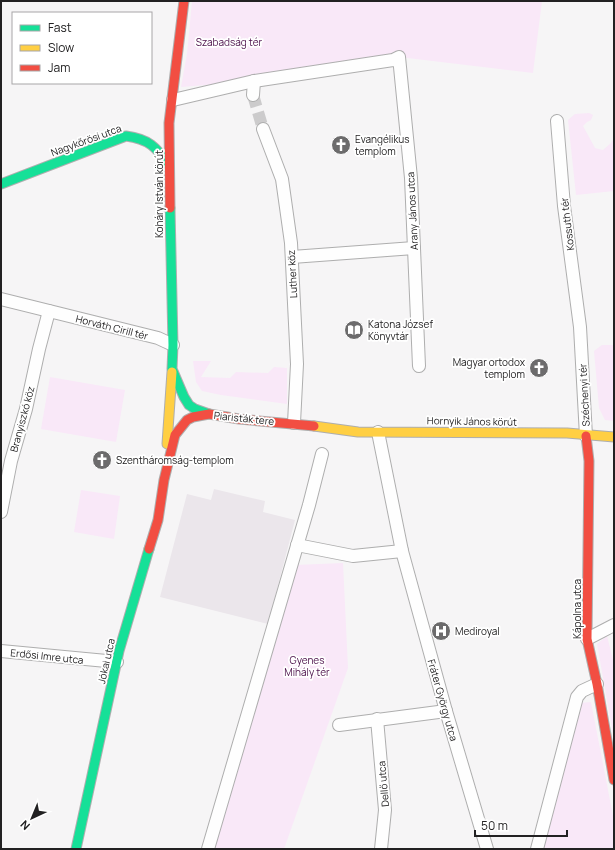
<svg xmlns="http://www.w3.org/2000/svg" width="615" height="850" viewBox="0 0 615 850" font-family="Manrope,sans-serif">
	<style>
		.built { fill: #ebe6eb }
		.green { fill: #f9e8f8 }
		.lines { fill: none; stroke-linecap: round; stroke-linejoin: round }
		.street-tunnel { stroke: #cccbcc; stroke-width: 12; stroke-dasharray: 12 6; stroke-linecap: butt }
		.street-casing { stroke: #aeaeae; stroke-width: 14 }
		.fast-casing { stroke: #aeaeae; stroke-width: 11 }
		.slow-casing { stroke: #aeaeae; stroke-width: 11 }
		.jam-casing { stroke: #aeaeae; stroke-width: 11 }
		.street { stroke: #fefefe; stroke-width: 12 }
		.fast { stroke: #16e098; stroke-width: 9 }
		.slow { stroke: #ffcf43; stroke-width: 9 }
		.jam { stroke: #f24e42; stroke-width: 9 }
		.labels { text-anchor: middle; stroke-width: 3.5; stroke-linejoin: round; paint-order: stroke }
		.park-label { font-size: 10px; fill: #4b104a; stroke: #fff }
		.poi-label { font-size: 10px; fill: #222122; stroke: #fff; text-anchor: start }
		.street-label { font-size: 10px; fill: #222122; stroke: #fff }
	</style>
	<rect width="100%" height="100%" fill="#f6f5f6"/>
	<path class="built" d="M214 489 265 501 263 512 295 520 268 624 160 597 187 494 211 500Z"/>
	<g class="green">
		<path d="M192 1H542L533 73 399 57 254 81 181 87 187 54Z"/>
		<path d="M589 113 593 115 591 120 587 122 583 126 595 148 603 150 611 143 614 138V191L576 195 568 120 575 114Z"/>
		<path d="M602 345H614V421L605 420 599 408 594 351Z"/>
		<path d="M193 361H211L201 377 230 378 236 372 268 373 274 367 287 368V404L221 395 202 391 196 382Z"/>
		<path d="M50 377 125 390 116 442 41 429Z"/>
		<path d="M81 490 120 496 114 539 74 532Z"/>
		<path d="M343 563 348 668 284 849H212L295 565Z"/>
		<path d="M607 636 614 664V739L597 644Z"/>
		<path d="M591 702 614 821V849H543L580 703Z"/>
	</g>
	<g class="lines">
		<path class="street-tunnel" d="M253 95 263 129"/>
		<g class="street-casing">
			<g id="street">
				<path d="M253 95 254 81"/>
				<path d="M173 100 254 81 393 60 399 57 411 178 419 366"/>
				<path d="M557 121 564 206 580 327 586 436"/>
				<path d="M263 129 282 179 291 243 297 364 294 423"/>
				<path d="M292 257 414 248"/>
				<path d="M1 299 158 338 173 345"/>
				<path d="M378 432 402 551 446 711 487 849"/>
				<path d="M1 512 11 461 26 409 39 349 49 311"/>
				<path d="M297 545 353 556 402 551"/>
				<path d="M587 639 614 625"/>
				<path d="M1 651 117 662"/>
				<path d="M377 719 385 810 381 849"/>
				<path d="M339 725 446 711"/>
				<path d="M208 849 309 505 322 454"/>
				<path d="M537 849 577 697 582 691 597 684"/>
			</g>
		</g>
		<g class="fast-casing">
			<g id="fast">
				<path d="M1 184 126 136C149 139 156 147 169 165"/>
				<path d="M170 208 173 345 172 369 184 397 189 405 195 409 209 414"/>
				<path d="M76 849 119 651 149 549"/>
			</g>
		</g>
		<g class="slow-casing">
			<g id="slow">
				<path d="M314 426 358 432 567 433 614 437"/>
				<path d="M167 444 172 372"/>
			</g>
		</g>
		<g class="jam-casing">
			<g id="jam">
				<path d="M170 208 169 123 184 1"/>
				<path d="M586 436 589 461 587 639 597 684 614 780"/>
				<path d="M149 549 158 520 164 480 175 435 187 420 193 417 209 414 239 419 314 426"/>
			</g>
		</g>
		<use href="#street" class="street"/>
		<use href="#fast" class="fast"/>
		<use href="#slow" class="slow"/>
		<use href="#jam" class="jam"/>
	</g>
	<defs>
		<g id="church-disc" transform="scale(1)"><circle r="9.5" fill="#6c6b6c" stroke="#fff"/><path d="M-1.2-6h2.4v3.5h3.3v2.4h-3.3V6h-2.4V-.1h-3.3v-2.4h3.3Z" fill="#fff"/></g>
		<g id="library-disc" transform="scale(1)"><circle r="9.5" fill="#6c6b6c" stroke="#fff"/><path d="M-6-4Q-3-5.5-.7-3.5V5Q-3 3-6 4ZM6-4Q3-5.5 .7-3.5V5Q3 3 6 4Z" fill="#fff"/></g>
		<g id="hospital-disc" transform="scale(1)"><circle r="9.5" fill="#6c6b6c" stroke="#fff"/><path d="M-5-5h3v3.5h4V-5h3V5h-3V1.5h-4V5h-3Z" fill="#fff"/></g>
	</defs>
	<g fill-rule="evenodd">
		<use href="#church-disc" x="341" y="145"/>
		<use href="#library-disc" x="354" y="330"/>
		<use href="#church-disc" x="539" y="368"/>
		<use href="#church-disc" x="102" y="460"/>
		<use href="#hospital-disc" x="441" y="631"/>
	</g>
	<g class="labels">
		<g class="park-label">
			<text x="229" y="46">Szabadság tér</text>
			<text x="307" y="664">Gyenes<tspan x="307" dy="12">Mihály tér</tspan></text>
		</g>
		<g class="poi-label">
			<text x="355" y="143">Evangélikus<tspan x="355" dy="12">templom</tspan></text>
			<text x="368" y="328">Katona József<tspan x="368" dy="12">Könyvtár</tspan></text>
			<text x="525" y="366" text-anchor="end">Magyar ortodox<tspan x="525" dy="12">templom</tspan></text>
			<text x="116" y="464">Szentháromság-templom</text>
			<text x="455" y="635">Mediroyal</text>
		</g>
		<g class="street-label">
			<text transform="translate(86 140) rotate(-20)" y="4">Nagykőrösi utca</text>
			<text transform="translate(159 194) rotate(-90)" y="4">Koháry István körút</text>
			<text transform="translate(412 211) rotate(-93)" y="4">Arany János utca</text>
			<text transform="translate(567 224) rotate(-97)" y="4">Kossuth tér</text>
			<text transform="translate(292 274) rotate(-93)" y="4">Luther köz</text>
			<text transform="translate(112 327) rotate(14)" y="4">Horváth Cirill tér</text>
			<text transform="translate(584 395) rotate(-93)" y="4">Széchenyi tér</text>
			<text transform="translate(244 418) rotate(6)" y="4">Piaristák tere</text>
			<text transform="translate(22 419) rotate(-75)" y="4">Branyiszkó köz</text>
			<text transform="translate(472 421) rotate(1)" y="4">Hornyik János körút</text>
			<text transform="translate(577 609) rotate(-90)" y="4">Kápolna utca</text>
			<text transform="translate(47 656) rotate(6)" y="4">Erdősi Imre utca</text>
			<text transform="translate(106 661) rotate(-77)" y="4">Jókai utca</text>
			<text transform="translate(443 700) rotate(74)" y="4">Fráter György utca</text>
			<text transform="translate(383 784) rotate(-95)" y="4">Dellő utca</text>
		</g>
	</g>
	<rect width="615" height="850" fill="none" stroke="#222122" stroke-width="4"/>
	<rect x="12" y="12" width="140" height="72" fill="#ffffff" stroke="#a7a6a7"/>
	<rect x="20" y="25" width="20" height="6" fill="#16e098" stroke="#a7a6a7"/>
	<text x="48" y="32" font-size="12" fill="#222122">Fast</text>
	<rect x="20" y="45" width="20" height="6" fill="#ffcf43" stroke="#a7a6a7"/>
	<text x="48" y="52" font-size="12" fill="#222122">Slow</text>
	<rect x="20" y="65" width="20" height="6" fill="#f24e42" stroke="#a7a6a7"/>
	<text x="48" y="72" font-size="12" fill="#222122">Jam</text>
	<g transform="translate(32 818) rotate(224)" stroke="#ffffff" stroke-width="3" paint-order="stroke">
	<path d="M0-3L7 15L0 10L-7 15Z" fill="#222122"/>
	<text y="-6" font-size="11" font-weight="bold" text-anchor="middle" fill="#222122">N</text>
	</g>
	<path d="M475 830v6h92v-6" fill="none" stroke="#222122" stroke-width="2"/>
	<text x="481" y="830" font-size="12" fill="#222122" stroke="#ffffff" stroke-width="3" paint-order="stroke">50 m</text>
</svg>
